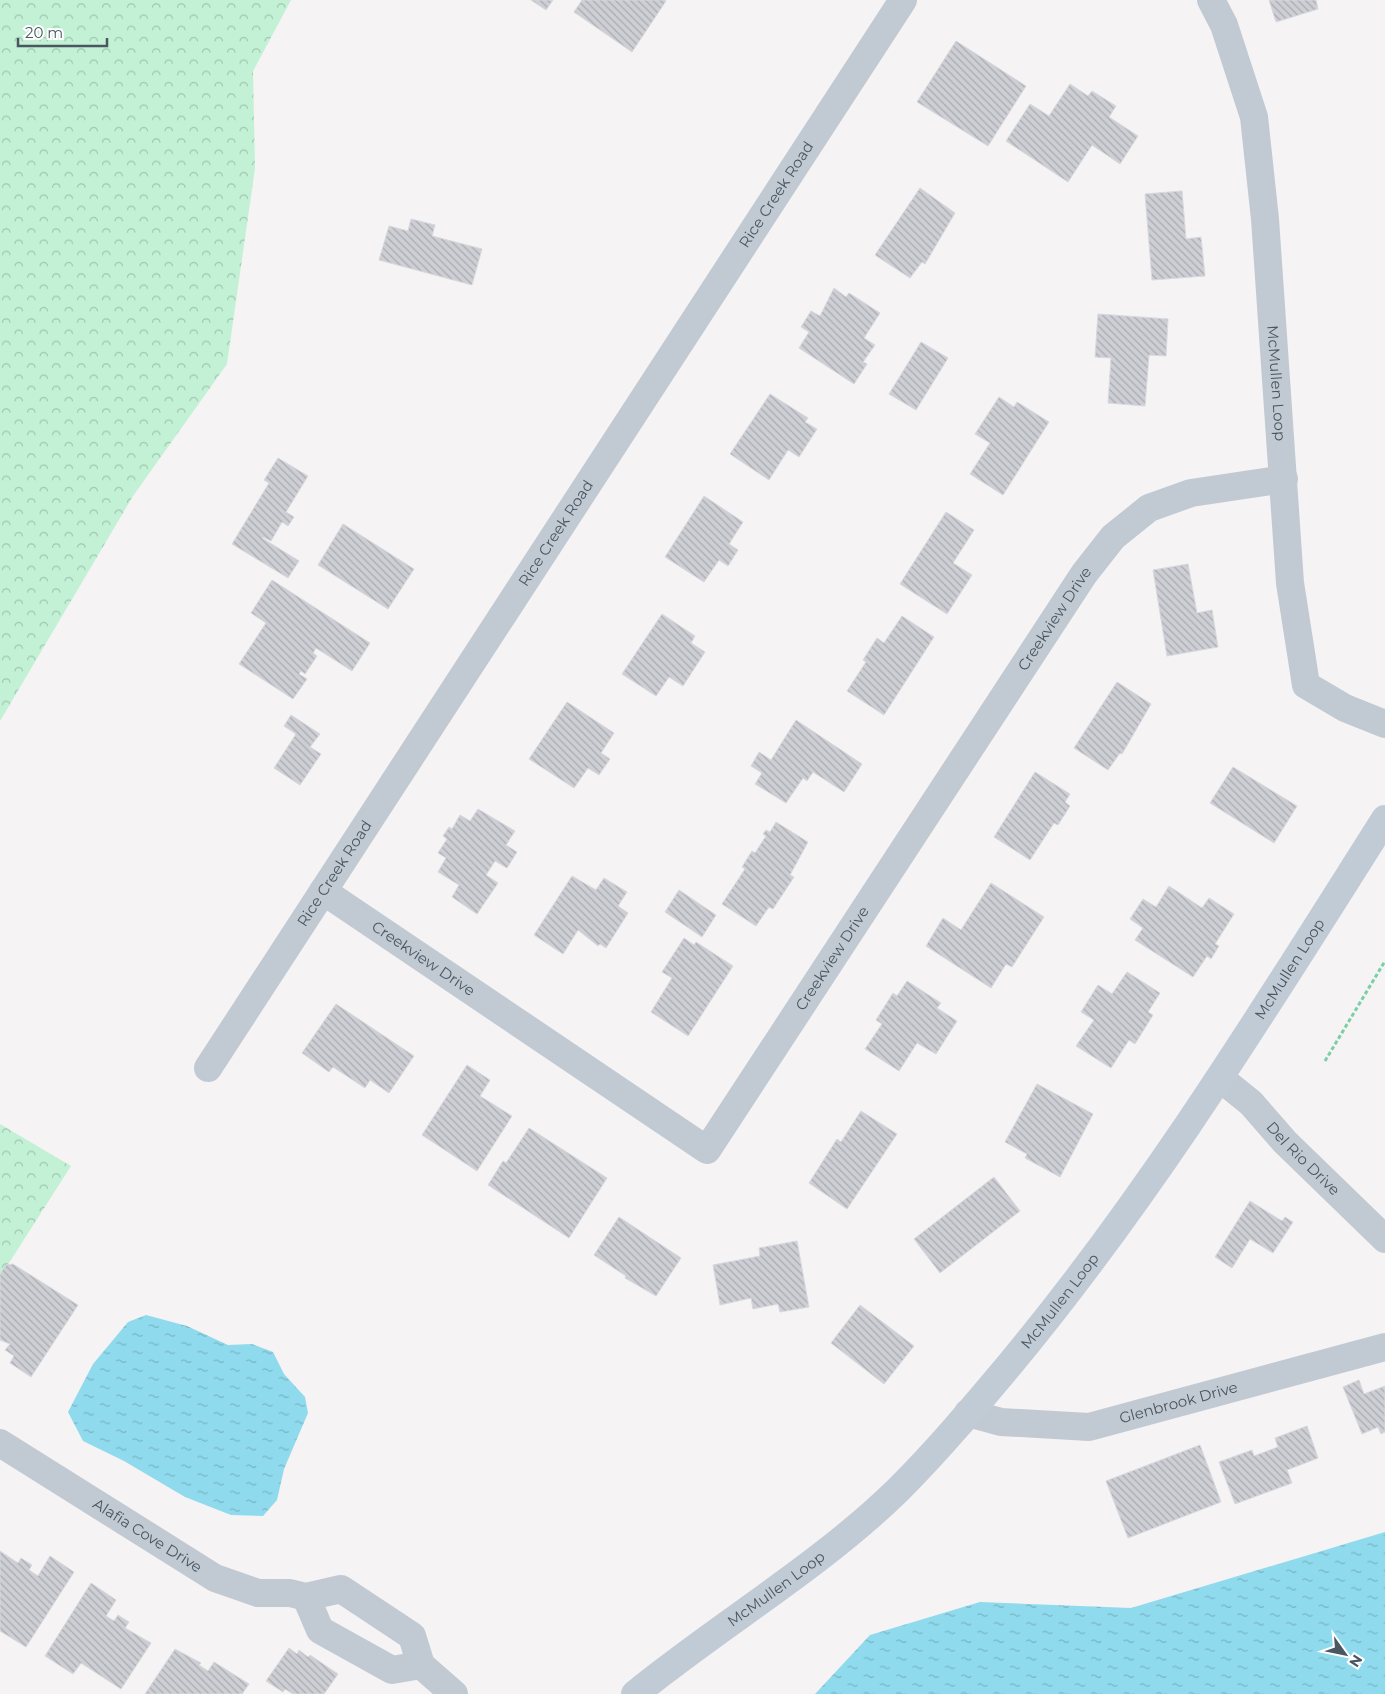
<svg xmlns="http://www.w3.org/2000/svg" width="1385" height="1694" viewBox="0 0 1385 1694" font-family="Montserrat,sans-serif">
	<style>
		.forest { fill: url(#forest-crowns) }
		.water { fill: url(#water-ripples) }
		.building { fill: url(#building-back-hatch); stroke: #d7d9de }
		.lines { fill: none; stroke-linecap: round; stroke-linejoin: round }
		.path { stroke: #7ad0a6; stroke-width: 3; stroke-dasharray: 4 2.5; stroke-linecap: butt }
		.street { stroke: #c1cad2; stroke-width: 28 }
		.secondary { stroke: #c1cbd6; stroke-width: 28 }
		.labels { text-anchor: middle; stroke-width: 4; stroke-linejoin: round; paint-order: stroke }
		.street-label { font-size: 15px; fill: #4a5661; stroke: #fff }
	</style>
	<defs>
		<pattern id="forest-crowns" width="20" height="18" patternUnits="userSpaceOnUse" patternTransform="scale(1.25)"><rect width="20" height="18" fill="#c3f1d5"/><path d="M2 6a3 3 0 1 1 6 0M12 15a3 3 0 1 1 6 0" fill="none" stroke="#a0c6b0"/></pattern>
		<pattern id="water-ripples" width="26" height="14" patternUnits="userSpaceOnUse" patternTransform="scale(1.25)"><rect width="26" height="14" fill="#90daee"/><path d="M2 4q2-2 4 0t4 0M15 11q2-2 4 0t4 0" fill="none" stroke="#78b4c4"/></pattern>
		<pattern id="building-back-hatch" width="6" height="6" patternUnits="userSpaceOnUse" patternTransform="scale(1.25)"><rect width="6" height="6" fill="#cdcfd5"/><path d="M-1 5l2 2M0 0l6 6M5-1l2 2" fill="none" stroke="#a8abb0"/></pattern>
	</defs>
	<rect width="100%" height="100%" fill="#f5f3f3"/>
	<g class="forest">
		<path d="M0 0H291L253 71 255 168 227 364 133 496 0 721Z"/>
		<path d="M0 1124 71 1166 0 1277Z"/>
	</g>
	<g class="water">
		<path d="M146 1315 187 1326 228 1345 252 1344 273 1352 284 1374 305 1397 308 1413 284 1469 277 1500 263 1516 231 1515 185 1497 124 1461 83 1441 68 1412 93 1364 128 1322Z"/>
		<path d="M1385 1532V1694H815L870 1635 980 1602 1131 1608Z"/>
	</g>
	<g class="building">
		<path d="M531 0H553L546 10Z"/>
		<path d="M582 0H665L666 1 632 52 574 12Z"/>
		<path d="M1269 0H1316L1318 9 1276 22Z"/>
		<path d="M956 41 1026 86 988 146 917 102Z"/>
		<path d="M1070 84 1088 96 1092 91 1116 106 1109 117 1138 136 1120 164 1092 145 1068 182 1006 141 1030 104 1049 116Z"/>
		<path d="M920 188 955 213 925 264 922 262 910 278 875 255Z"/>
		<path d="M1182 191 1186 239 1201 237 1205 276 1152 280 1145 194Z"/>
		<path d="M411 219 435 225 432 236 482 249 472 285 379 260 389 226 408 231Z"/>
		<path d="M834 288 846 297 849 293 880 313 864 338 875 345 863 362 867 364 854 384 799 348 809 332 801 327 811 311 820 316Z"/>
		<path d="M1098 314 1168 319 1166 356 1149 355 1145 406 1108 403 1111 358 1095 357Z"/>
		<path d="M921 342 948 358 916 410 889 394Z"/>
		<path d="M770 394 808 418 805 422 817 429 799 457 788 450 769 480 730 454Z"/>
		<path d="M999 397 1014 407 1017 402 1049 422 1003 495 970 474 990 443 975 434Z"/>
		<path d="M278 458 308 476 286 512 294 517 288 526 282 522 271 541 263 537 262 538 299 561 288 578 232 544 269 483 264 480Z"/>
		<path d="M704 496 743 522 729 544 738 550 728 566 719 560 704 582 665 557Z"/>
		<path d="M946 512 974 530 953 563 972 575 947 614 900 584Z"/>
		<path d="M343 524 414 569 388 609 318 565Z"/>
		<path d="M1188 564 1197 613 1212 610 1218 647 1167 656 1153 570Z"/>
		<path d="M272 580 370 643 352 671 316 648 313 653 317 656 305 674 301 671 299 674 307 679 293 699 239 664 266 623 251 613Z"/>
		<path d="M662 614 695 636 691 643 705 652 683 686 669 677 656 696 622 674Z"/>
		<path d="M902 616 934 637 884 715 847 691 866 662 863 660 877 638 884 643Z"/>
		<path d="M1117 682 1151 704 1122 754 1120 753 1108 770 1074 748Z"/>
		<path d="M567 702 614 733 601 753 610 759 599 775 588 768 574 788 529 759Z"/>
		<path d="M291 715 320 734 310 747 321 754 300 785 274 768 296 734 284 726Z"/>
		<path d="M796 720 862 764 844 792 813 772 807 781 803 778 786 803 755 784 762 773 751 766 759 752 771 760Z"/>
		<path d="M1233 767 1297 806 1274 843 1210 803Z"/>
		<path d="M1035 772 1070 794 1065 802 1070 806 1058 825 1054 823 1030 860 994 837Z"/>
		<path d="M478 809 515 831 506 845 517 852 507 868 495 861 486 875 498 883 477 914 452 897 459 885 438 872 446 858 438 853 447 839 443 836 449 827 452 829 460 815 470 821Z"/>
		<path d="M776 822 808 842 790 875 794 877 773 909 769 907 756 926 722 904 745 869 742 867 752 851 755 853 766 836 763 834 766 830 770 832Z"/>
		<path d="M572 876 596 890 604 878 627 892 618 906 628 913 606 948 600 944 598 946 578 930 563 954 534 935Z"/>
		<path d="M991 883 1044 917 1012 967 1006 964 991 988 926 946 943 918 961 930Z"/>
		<path d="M1169 886 1202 908 1209 898 1234 914 1215 944 1219 946 1211 959 1207 956 1193 977 1135 940 1143 928 1130 919 1143 899 1156 907Z"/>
		<path d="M679 890 716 915 702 937 665 912Z"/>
		<path d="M684 938 694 945 696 942 733 966 688 1036 651 1012 672 978 662 972Z"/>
		<path d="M1127 972 1160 993 1148 1012 1153 1015 1135 1044 1129 1040 1111 1068 1076 1046 1094 1020 1081 1012 1098 985 1112 994Z"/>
		<path d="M907 981 941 1003 937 1008 957 1021 936 1054 917 1043 899 1071 865 1049 882 1024 876 1020 893 993 897 996Z"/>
		<path d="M336 1004 414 1056 389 1093 370 1080 365 1088 333 1067 329 1072 302 1053Z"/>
		<path d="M467 1065 490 1080 480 1096 512 1116 477 1171 422 1135Z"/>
		<path d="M1037 1084 1093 1114 1060 1177 1025 1158 1027 1154 1005 1142Z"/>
		<path d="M861 1111 897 1134 847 1209 809 1183 837 1139 841 1142Z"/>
		<path d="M529 1128 607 1178 569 1238 488 1185 503 1161 506 1163Z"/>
		<path d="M994 1177 1020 1211 940 1273 914 1239Z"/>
		<path d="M1250 1201 1282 1221 1285 1217 1293 1222 1273 1253 1250 1239 1232 1268 1215 1257Z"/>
		<path d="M619 1217 681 1258 656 1296 625 1278 626 1276 594 1255Z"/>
		<path d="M797 1241 809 1307 780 1312 778 1304 753 1309 751 1298 720 1305 713 1265 760 1256 759 1248Z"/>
		<path d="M13 1264 78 1305 31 1377 10 1363 14 1356 5 1350 10 1344 0 1340V1274L6 1265Z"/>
		<path d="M860 1305 914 1346 884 1384 831 1343Z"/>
		<path d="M1359 1380 1364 1394 1385 1386V1432L1381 1434 1378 1427 1362 1434 1343 1387Z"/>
		<path d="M1307 1426 1318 1458 1287 1470 1292 1483 1235 1504 1219 1462 1252 1450 1254 1456 1278 1447 1275 1438Z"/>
		<path d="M1200 1445 1221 1502 1128 1538 1106 1481Z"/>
		<path d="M0 1551 18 1563 21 1558 32 1565 29 1570 38 1576 50 1556 74 1572 26 1647 0 1631Z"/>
		<path d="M91 1583 116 1600 106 1616 114 1621 118 1615 129 1622 125 1628 151 1643 121 1689 81 1663 73 1674 45 1656Z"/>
		<path d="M289 1648 297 1654 299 1650 308 1657 310 1655 338 1674 324 1694H293L285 1689 283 1692 266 1681Z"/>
		<path d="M175 1649 201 1663 199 1665 208 1671 214 1662 249 1684 242 1694H145Z"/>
	</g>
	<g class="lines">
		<path class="path" d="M1325 1061 1385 961"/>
		<g class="street">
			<path id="s1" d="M1211 0 1224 25 1254 117 1265 219 1290 583 1306 685 1345 708 1385 724"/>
			<path id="s2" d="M323 891 707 1150 1084 574 1113 537 1149 508 1191 493 1284 479"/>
			<path id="s3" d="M208 1068 903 0"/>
			<path id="s4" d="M1220 1078 1251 1103 1285 1142 1385 1239"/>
			<path id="s5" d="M968 1413 1001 1422 1089 1427 1385 1347"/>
			<path id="s6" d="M0 1443 215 1578 258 1593H290L306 1597 341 1589 412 1636 421 1665 454 1694"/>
			<path d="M306 1597 320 1630 392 1670 421 1665"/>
		</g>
		<path class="secondary" id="s7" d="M635 1694C721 1624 819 1567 898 1490 938 1450 975 1406 1011 1363 1152 1193 1267 1005 1385 819"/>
	</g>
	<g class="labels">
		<g class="street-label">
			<text dy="5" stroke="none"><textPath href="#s3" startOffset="1042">Rice Creek Road</textPath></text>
			<text dy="5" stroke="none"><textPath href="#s1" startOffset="392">McMullen Loop</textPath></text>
			<text dy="5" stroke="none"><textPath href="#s3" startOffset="638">Rice Creek Road</textPath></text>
			<text dy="5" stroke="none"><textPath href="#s2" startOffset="1098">Creekview Drive</textPath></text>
			<text dy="5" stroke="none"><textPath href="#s3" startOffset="232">Rice Creek Road</textPath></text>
			<text dy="5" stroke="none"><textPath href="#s2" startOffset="692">Creekview Drive</textPath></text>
			<text dy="5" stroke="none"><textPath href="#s2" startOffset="121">Creekview Drive</textPath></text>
			<text dy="5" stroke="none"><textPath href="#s7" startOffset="986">McMullen Loop</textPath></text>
			<text dy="5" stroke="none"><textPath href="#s4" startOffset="116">Del Rio Drive</textPath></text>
			<text dy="5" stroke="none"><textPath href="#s7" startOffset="582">McMullen Loop</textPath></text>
			<text dy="5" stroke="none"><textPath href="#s5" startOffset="215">Glenbrook Drive</textPath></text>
			<text dy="5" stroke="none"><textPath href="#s6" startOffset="174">Alafia Cove Drive</textPath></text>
			<text dy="5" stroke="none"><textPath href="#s7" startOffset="176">McMullen Loop</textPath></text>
		</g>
	</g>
	<g transform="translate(1345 1654) rotate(123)" stroke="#ffffff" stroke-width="4" paint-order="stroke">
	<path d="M0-4L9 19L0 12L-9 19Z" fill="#4a5661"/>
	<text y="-8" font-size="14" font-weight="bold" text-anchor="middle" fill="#4a5661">N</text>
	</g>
	<path d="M18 38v8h89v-8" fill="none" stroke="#4a5661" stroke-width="2.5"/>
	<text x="25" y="38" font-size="15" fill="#4a5661" stroke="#ffffff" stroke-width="4" paint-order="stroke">20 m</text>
</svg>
